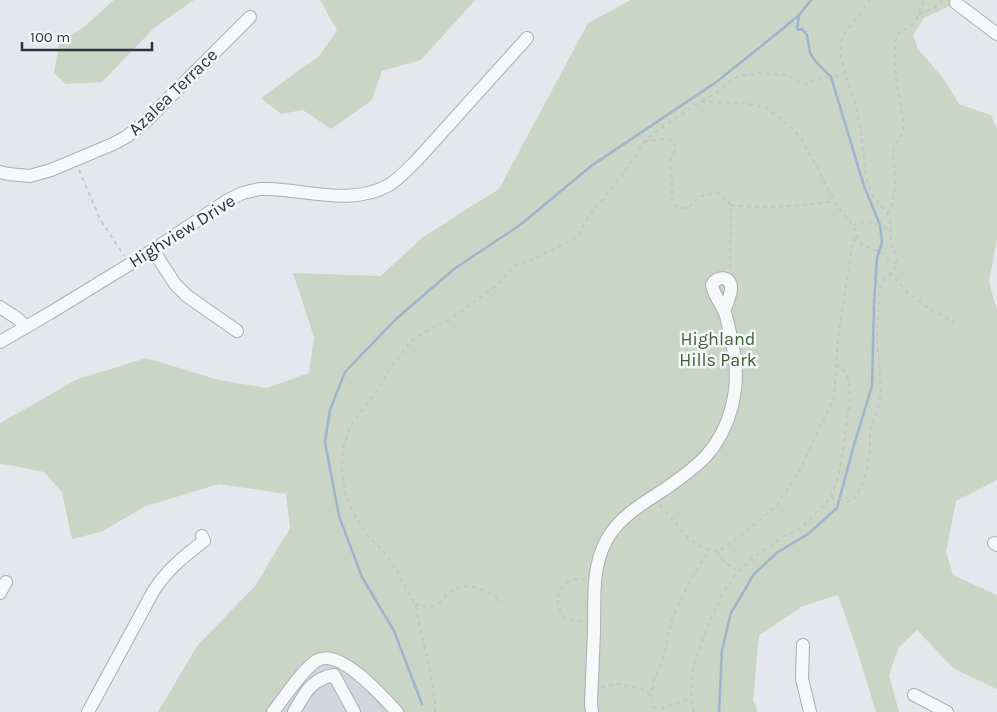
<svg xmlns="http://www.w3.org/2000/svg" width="997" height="712" viewBox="0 0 997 712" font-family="Karla,sans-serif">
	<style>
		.built { fill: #d2d6de }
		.green { fill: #c9d6c5 }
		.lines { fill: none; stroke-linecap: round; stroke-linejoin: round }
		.stream { stroke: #9fb4cc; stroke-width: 2.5 }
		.minor-casing { stroke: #a9aeb7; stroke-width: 14 }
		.path { stroke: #c2c5cb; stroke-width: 2; stroke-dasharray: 4 4; stroke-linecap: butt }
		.minor { stroke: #f7f8fa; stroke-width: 12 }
		.labels { text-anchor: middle; stroke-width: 5; stroke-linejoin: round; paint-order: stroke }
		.street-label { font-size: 18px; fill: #2b3445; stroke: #f4f6f9 }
		.park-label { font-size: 18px; fill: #3f6138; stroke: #f4f6f9 }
	</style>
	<rect width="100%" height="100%" fill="#e4e7ec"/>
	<path class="built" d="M313 656 342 668 368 692 383 712H267Z"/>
	<g class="green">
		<path d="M114 0H194L155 27 102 82 66 84 54 73 59 44 85 26Z"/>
		<path d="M320 0H475L421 60 382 71 372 100 331 129 303 110 281 114 261 98 319 56 337 30Z"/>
		<path d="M631 0H957L956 3 924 18 913 35 918 49 942 77 959 104 991 115 997 129V239L989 282 997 310V480L956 501 946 552 953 575 997 595V689L954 669 917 630 899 647 889 675 899 712H876L856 647 838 595 801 607 759 635 753 700 758 712H383L368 692 342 668 313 656 267 712H158L197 646 255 586 290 528 286 494 219 484 146 506 101 532 72 539 62 492 44 472 9 465 0 464V423L78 379 146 358 219 380 267 388 309 373 314 337 293 273 381 276 423 237 499 189 588 23Z"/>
	</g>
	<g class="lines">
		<g class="stream">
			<path d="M422 704 394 631 362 577 339 516 325 442 330 410 345 372 395 320 454 269 520 225 591 166 715 83 780 31 799 15 811 0"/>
			<path d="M719 712 722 650 731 613 754 574 778 552 808 534 837 508 854 445 872 386 874 305 877 258 882 243 880 225 864 186 831 77 816 62 810 53 807 35 802 29 798 30 797 28 799 16"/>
		</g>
		<g class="minor-casing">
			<g id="minor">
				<path d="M956 3 997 34"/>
				<path d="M0 172 8 174 30 176 51 170 113 144 126 137 145 122 250 17"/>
				<path d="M153 250 175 284 187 296 237 331"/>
				<path d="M0 307 18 319 26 327"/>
				<path d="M0 342 50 313 153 250 228 200 243 193 259 189H268C308 190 352 206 389 185 400 178 409 168 418 159L527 38"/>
				<path d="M994 543 997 545"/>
				<path d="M0 593 6 582"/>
				<path d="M803 645 802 679 810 712"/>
				<path d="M914 695 947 712"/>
				<path d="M88 712 154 590C168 569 184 556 204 541L202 536"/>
				<path d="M273 712C283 699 305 666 318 660 340 648 383 697 397 712"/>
				<path d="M294 712C305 693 311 679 334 675L354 712"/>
				<path d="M592 712 591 703C592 679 593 655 594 631 595 600 591 570 606 541 618 518 643 503 665 489 679 479 694 469 706 456 731 428 740 389 734 353 732 340 729 328 726 316 723 305 714 297 712 285 717 275 731 276 731 288 731 295 727 304 724 311"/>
			</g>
		</g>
		<g class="path">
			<path d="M919 14 933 9 943 0"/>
			<path d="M702 101 716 93 728 82 737 77 758 73 786 75 798 82 806 84C814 79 819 78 827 78 833 78 839 75 845 73"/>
			<path d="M644 142 662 139 673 141 676 149 670 161 672 184V202L678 208H688L699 197 717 192 731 205 730 270"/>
			<path d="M79 170 100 219 124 256"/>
			<path d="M731 205C765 209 801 206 835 201"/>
			<path d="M887 213 891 210C893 199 896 188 895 176 895 168 893 160 893 153 894 143 902 137 903 128 904 119 901 110 900 101 896 80 893 61 896 39 898 30 904 31 910 27 918 21 920 9 924 0"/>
			<path d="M853 226C864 217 879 225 890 230"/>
			<path d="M890 272 907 292 928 308 954 322"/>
			<path d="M831 498H838L847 502 853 500 862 485 867 470 870 452V430L877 411 881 395 879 362 877 344 879 290 885 279 894 269 897 264V258L891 243 890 219 887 213 872 195 866 178 861 131 856 106 845 73 840 54 842 40 844 34 859 16 870 0"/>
			<path d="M660 505 689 539 703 548 717 552 738 538 776 506 799 472 834 398 838 337 853 241 858 238"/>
			<path d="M717 552 720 558 738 572"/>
			<path d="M585 579C579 579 570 579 565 584 553 595 557 612 568 620L585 622"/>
			<path d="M415 604C423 606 431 609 438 604 442 602 445 596 449 593 466 579 487 590 502 602"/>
			<path d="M601 687 619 684 646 690 651 698 654 707 661 709 691 698"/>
			<path d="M651 698 654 680 663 660 672 618 688 585 706 555 708 550"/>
			<path d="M435 712V702L431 675 415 604 389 557 369 537 358 521 351 507 345 493 342 470 343 448 351 425 378 390 389 370 411 341 428 330 449 320 497 285 514 266 536 258 577 237 589 216 627 168 644 142 652 134 700 102 742 103 765 107 789 125 801 138 838 207 852 224 858 238 863 246 881 252 888 259 897 264"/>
			<path d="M694 712 691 698 693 667 711 618 722 595 735 575 755 556 785 536 803 526 831 498 840 469 850 400 849 381 845 372 836 364"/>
		</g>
		<use href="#minor" class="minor"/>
	</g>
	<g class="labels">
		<g class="street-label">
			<text transform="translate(173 92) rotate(-44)" y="6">Azalea Terrace</text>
			<text transform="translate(182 231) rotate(-32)" y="6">Highview Drive</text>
		</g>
		<g class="park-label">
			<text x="718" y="345">Highland<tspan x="718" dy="21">Hills Park</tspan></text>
		</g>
	</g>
	<path d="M22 42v8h130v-8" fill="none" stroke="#2b3445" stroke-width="2.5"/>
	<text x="30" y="42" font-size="15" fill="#2b3445" stroke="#f4f6f9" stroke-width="4" paint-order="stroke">100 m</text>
</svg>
